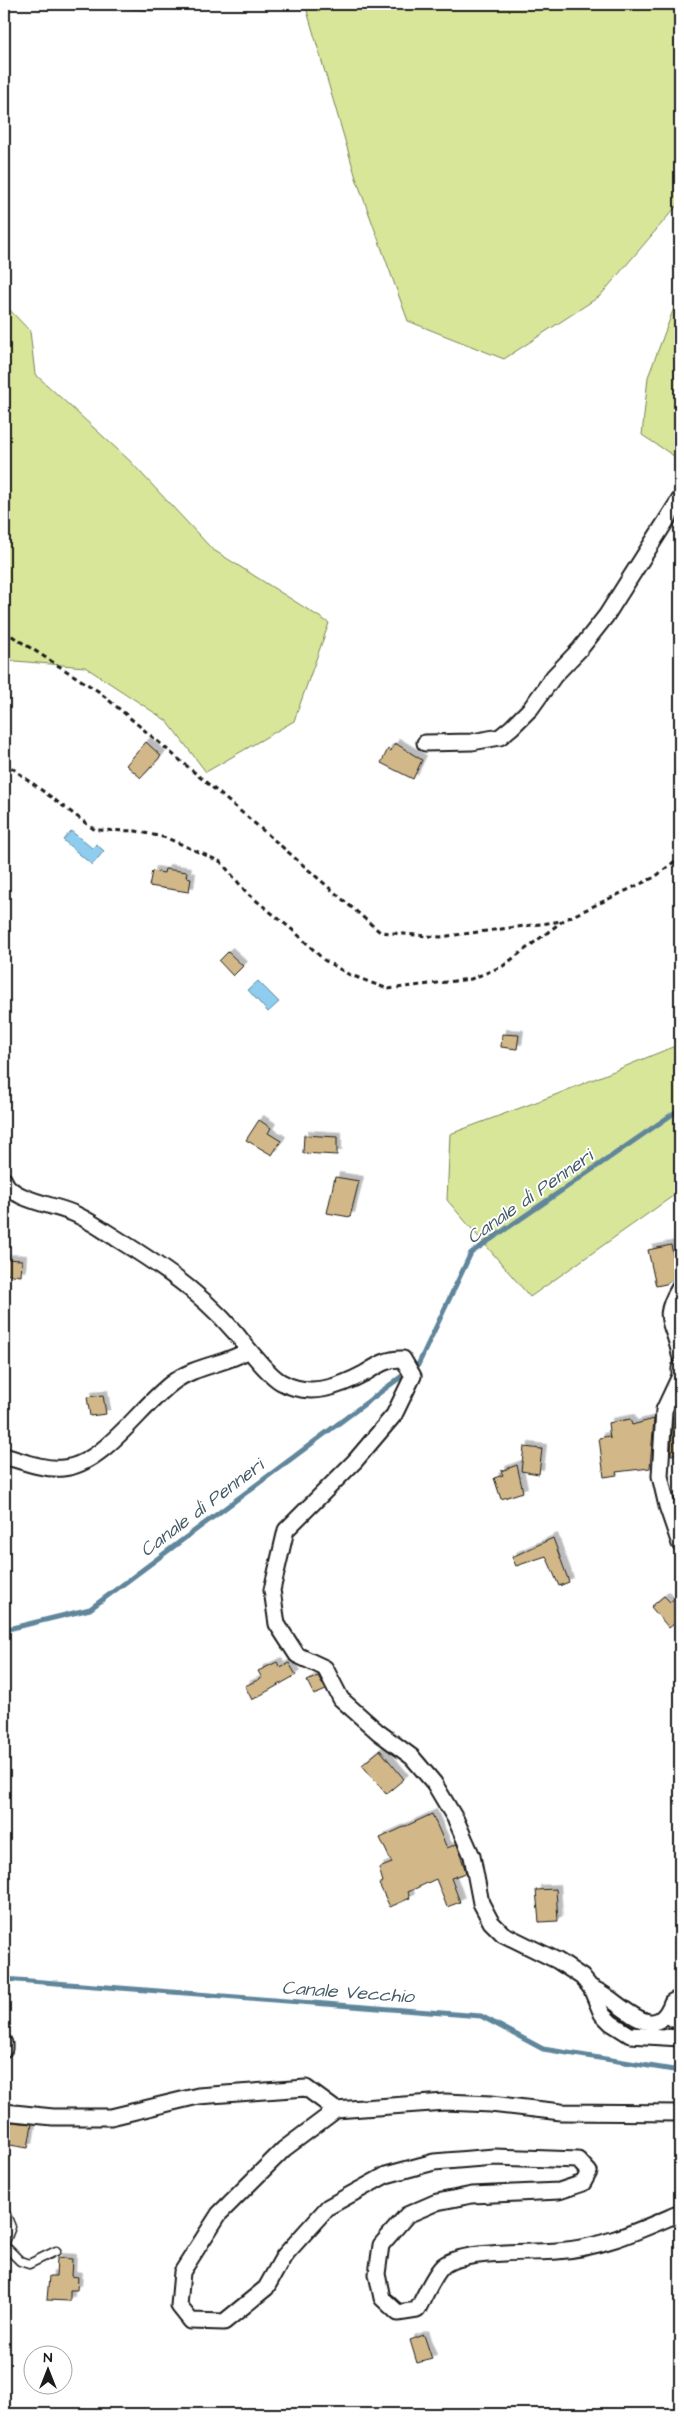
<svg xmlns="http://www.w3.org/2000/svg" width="684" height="2418" viewBox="0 0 684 2418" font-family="'Architects Daughter',sans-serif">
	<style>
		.green { fill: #d8e699; stroke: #7a815a }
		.water { fill: #8ecdef; stroke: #60869b }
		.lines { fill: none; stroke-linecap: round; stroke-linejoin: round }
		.stream { stroke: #60869b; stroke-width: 5 }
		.building { fill: #d2b888; stroke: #1c1c1c; filter: url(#shadow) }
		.service-casing { stroke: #1c1c1c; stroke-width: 11 }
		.minor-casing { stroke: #1c1c1c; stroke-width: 19 }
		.path { stroke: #1c1c1c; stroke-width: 3; stroke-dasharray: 5 4; stroke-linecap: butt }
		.service { stroke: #fff; stroke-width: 8 }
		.minor { stroke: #fff; stroke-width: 15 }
		.labels { text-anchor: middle; stroke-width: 4; stroke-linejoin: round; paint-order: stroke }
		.water-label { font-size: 19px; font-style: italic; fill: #445a66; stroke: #fff }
	</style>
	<defs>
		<filter id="shadow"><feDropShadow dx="4.5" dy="-4.5" stdDeviation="0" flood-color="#0004"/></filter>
	</defs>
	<rect width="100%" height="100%" fill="#fff"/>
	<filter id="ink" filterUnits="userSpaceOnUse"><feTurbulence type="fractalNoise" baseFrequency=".02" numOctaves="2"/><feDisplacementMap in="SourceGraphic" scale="10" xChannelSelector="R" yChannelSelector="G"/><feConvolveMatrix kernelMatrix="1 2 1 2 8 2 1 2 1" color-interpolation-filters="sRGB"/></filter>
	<g filter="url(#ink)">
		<g class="green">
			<path d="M76 4H161L153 11Z"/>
			<path d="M305 4H680V202L600 296 504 359 408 321 356 178Z"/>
			<path d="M680 292V460L642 435 648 377Z"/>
			<path d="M4 304 30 331 35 374 129 460 212 549 329 623 294 721 206 772 167 721 85 667 4 660Z"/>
			<path d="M680 1044V1191L530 1297 447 1200 450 1134 555 1095Z"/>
		</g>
		<g class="water">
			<path d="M71 831 92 848 96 844 104 851 92 865 63 840Z"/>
			<path d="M258 981 279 1002 268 1012 248 990Z"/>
		</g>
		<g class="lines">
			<g class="stream">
				<path d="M418 1365 471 1253 680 1109"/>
				<path d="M4 1630 90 1609 402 1376"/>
				<path d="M4 1979 481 2016 543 2049 680 2071"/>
			</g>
		</g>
		<g class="building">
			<path d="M146 742 161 756 141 778 126 765Z"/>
			<path d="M395 743 422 760 413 779 381 763 388 749 391 751Z"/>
			<path d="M165 869 187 872 186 877 191 878 189 892 149 886 152 871 164 873Z"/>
			<path d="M228 952 243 966 233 976 219 961Z"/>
			<path d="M502 1034 519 1035 517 1049 501 1047Z"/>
			<path d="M259 1120 271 1128 268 1133 281 1141 272 1155 246 1140Z"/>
			<path d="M304 1135 337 1137V1155L303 1153Z"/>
			<path d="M335 1177 359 1181 350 1217 327 1213Z"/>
			<path d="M671 1245 678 1276 666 1284 656 1286 648 1250Z"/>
			<path d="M4 1259 22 1260 21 1276 4 1274Z"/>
			<path d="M103 1395 106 1414 90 1416 87 1397Z"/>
			<path d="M673 1416H680V1453L671 1455Z"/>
			<path d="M630 1419 632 1425 654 1419 650 1468 616 1472 617 1475 604 1477 599 1438 609 1436 610 1439 608 1423Z"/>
			<path d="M524 1447 542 1449 539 1474 521 1471Z"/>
			<path d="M517 1465 523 1492 501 1499 494 1478 503 1475 501 1471Z"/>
			<path d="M553 1538 569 1582 559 1586 546 1556 516 1566 512 1557Z"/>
			<path d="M680 1594V1619L669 1628 651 1607 664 1596 670 1602Z"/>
			<path d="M277 1662 280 1667 289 1663 296 1675 252 1700 245 1686 262 1678 258 1671Z"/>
			<path d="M318 1676 326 1690 314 1695 307 1681Z"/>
			<path d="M380 1750 404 1779 386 1794 362 1765Z"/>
			<path d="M432 1814 447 1848 457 1844 464 1866 466 1873 451 1878 460 1902 447 1907 436 1879 408 1892 410 1898 390 1907 379 1884 383 1882 379 1868 392 1863 380 1838Z"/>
			<path d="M556 1889 558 1921 539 1922 536 1890Z"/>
			<path d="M4 2121 32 2124 28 2148 4 2144Z"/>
			<path d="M57 2258 72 2259 71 2276 78 2277 77 2290H70V2301L47 2300 49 2276H56Z"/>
			<path d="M424 2335 432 2359 417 2363 410 2340Z"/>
		</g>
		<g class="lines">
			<g class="service-casing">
				<path id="service" d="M4 2210 11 2227 4 2245 20 2261 29 2264 56 2251"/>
			</g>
			<g class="minor-casing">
				<g id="minor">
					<path d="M425 743 472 742 500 737 512 727 531 708 554 676 580 649 606 616 680 499"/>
					<path d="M4 1180C11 1201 59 1205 77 1215 92 1222 106 1232 119 1240 169 1271 214 1302 249 1350"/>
					<path d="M680 1287C659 1322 674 1320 680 1355"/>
					<path d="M680 1368V1376L664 1410 660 1476 667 1506 680 1544"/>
					<path d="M4 1456C22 1461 44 1470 63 1468 103 1465 141 1406 172 1383 195 1365 225 1365 249 1350 258 1360 269 1375 281 1382 309 1398 339 1387 365 1373 378 1365 388 1358 403 1359L413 1376 394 1415 355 1461 286 1530 272 1590 277 1624 297 1655 325 1668 341 1699 378 1732 412 1757 434 1783 456 1820 472 1856 481 1903 491 1922 503 1934 558 1961 582 1977 591 1988 602 2014 611 2023 630 2035 680 2038"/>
					<path d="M591 1988C616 1995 654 2051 672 2002L680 1998"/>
					<path d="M669 2010 672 2018 680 2022"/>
					<path d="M4 2043V2049"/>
					<path d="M4 2112 53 2117H111L198 2096 306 2088 336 2110"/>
					<path d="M680 2113 561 2112 491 2104 445 2102 336 2110 284 2149 219 2214 182 2272 179 2306 191 2321 224 2322 266 2288 284 2256 328 2207 386 2175 434 2162 494 2157 578 2160 589 2172 583 2183 559 2191 472 2195 437 2202 407 2215 381 2245 377 2274 382 2298 398 2313 417 2310C424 2298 433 2276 442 2267 458 2250 533 2253 557 2251 602 2248 640 2230 680 2213"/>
				</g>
			</g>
			<g class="path">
				<path d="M4 631 98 691 265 832 380 932 440 937 563 921"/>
				<path d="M4 762 95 830 136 831 167 838 221 862 247 893 295 932 324 960 348 974 388 989 471 979 503 966 564 920 655 877 680 857"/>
			</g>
			<use href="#service" class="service"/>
			<use href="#minor" class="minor"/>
		</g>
	</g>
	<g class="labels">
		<g class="water-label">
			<text transform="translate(529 1196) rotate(-35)" y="7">Canale di Penneri</text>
			<text transform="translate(201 1507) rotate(-37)" y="7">Canale di Penneri</text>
			<text transform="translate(348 1991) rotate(4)" y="7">Canale Vecchio</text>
		</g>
	</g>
	<rect width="684" height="2418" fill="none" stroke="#fff" stroke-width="20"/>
	<rect x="10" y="10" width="664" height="2398" fill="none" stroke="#1c1c1c" stroke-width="2" filter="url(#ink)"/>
	<g transform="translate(48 2370)"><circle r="24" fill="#ffffff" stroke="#a4a4a4"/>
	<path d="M0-4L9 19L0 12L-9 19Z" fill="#1c1c1c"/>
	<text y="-8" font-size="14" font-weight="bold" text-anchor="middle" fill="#1c1c1c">N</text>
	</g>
</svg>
